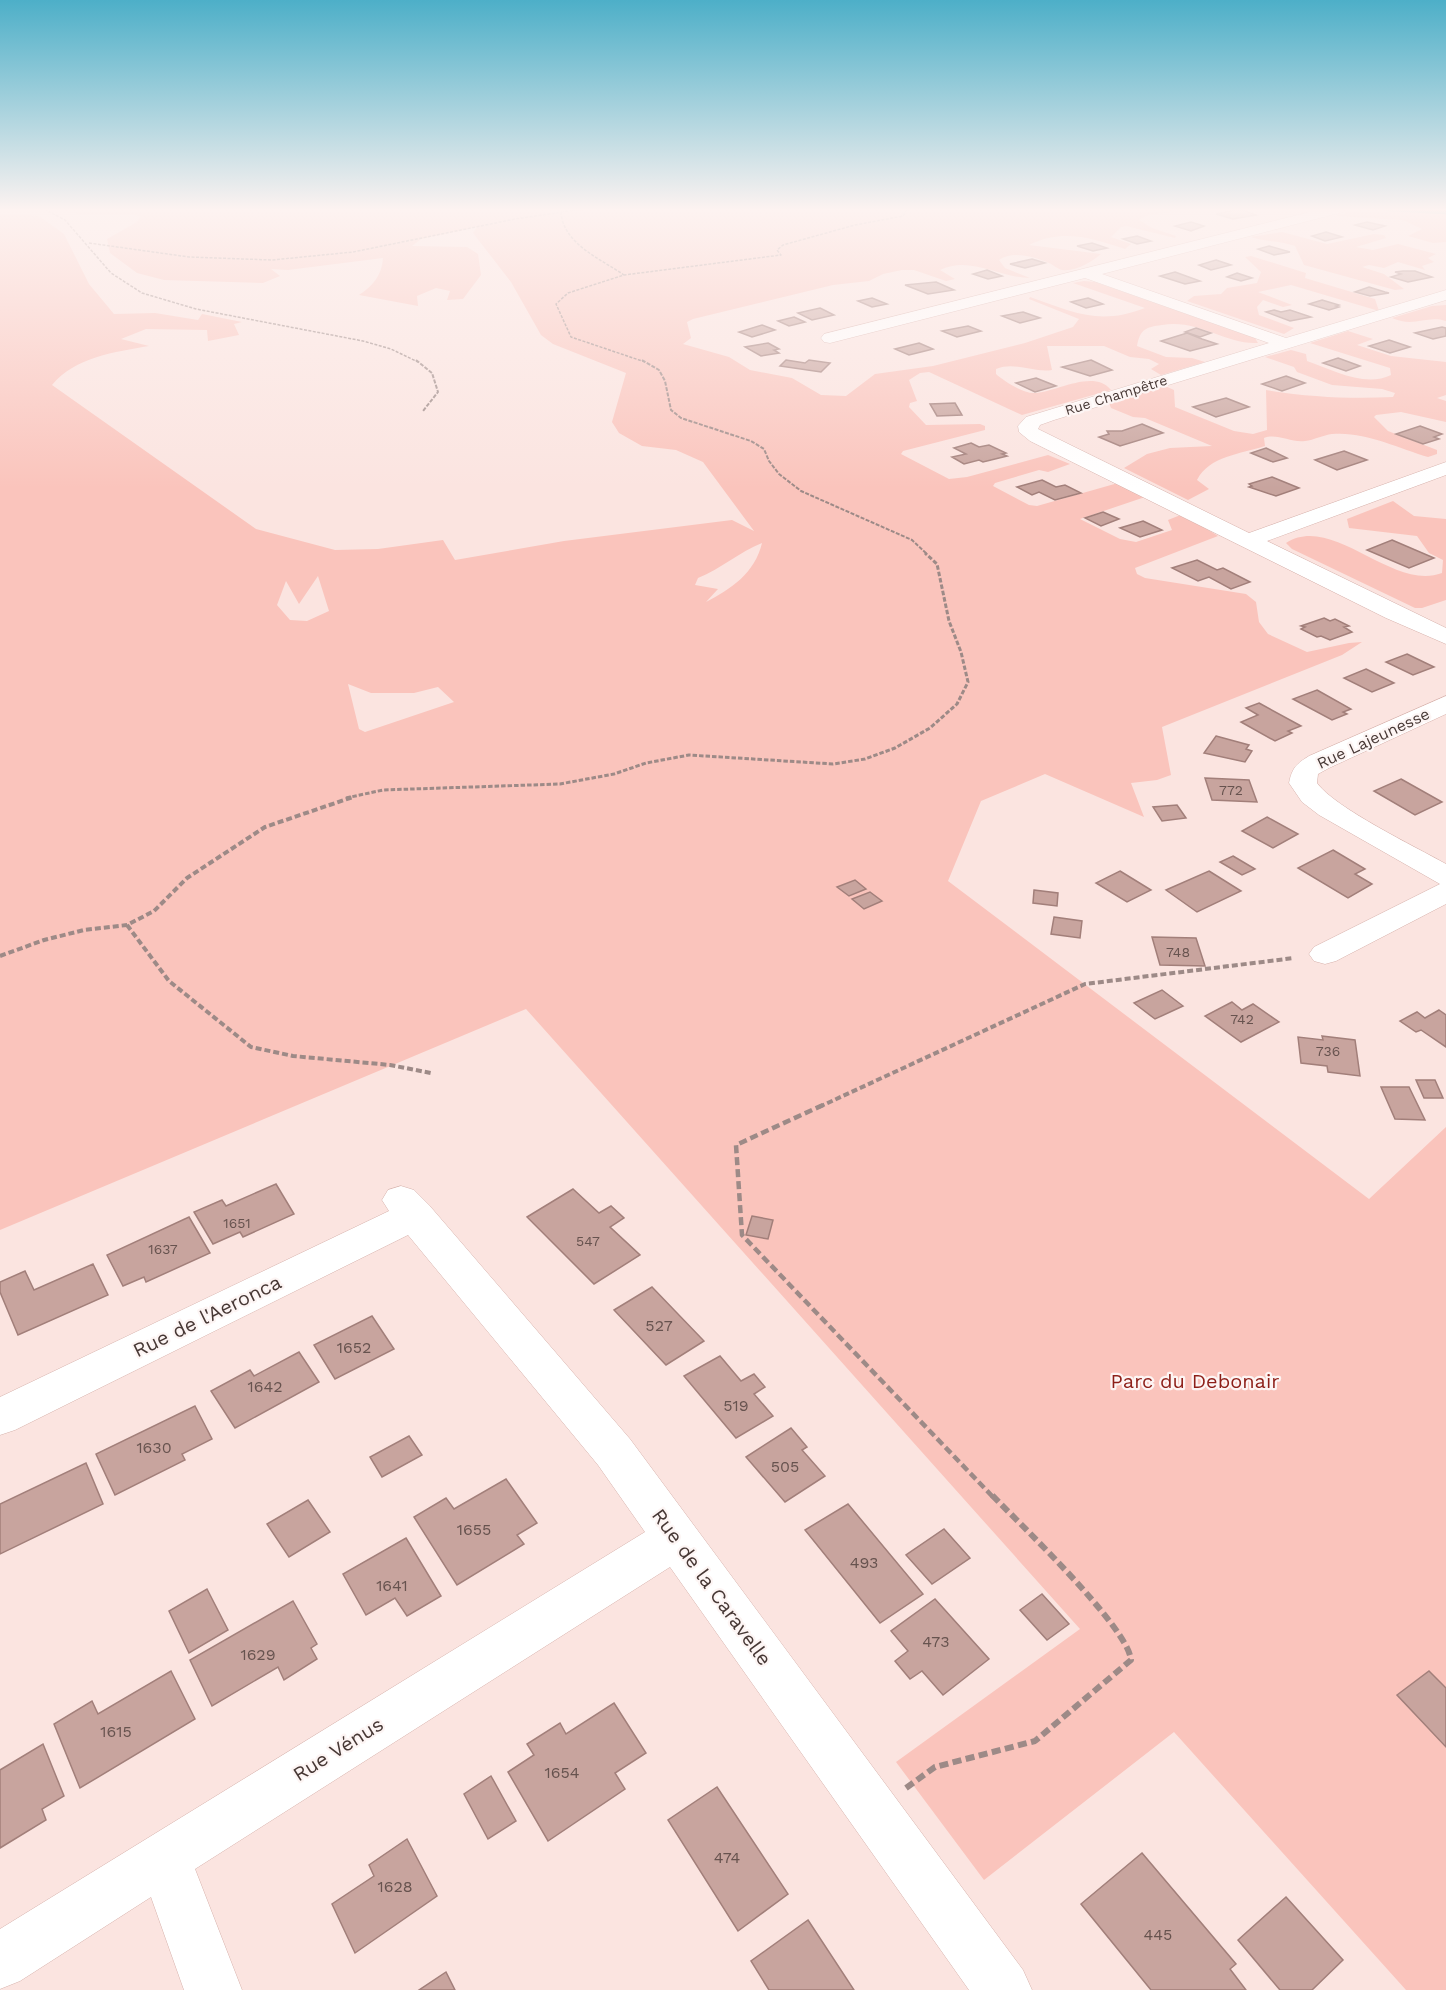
<svg xmlns="http://www.w3.org/2000/svg" width="1446" height="1990" viewBox="0 0 1446 1990" font-family="'Work Sans',sans-serif">
	<style>
		.green { fill: #fac4bc; fill-rule: evenodd }
		.lines { fill: none; stroke-linecap: round; stroke-linejoin: round }
		.stream { stroke: #04a899; stroke-width: 4.5 }
		.building { fill: #c8a49e; stroke: #a27f7a; stroke-width: 1.5 }
		.minor-casing { stroke: #d6b1ab; stroke-width: 1 }
		.path-far5 { stroke: #9d8a87; stroke-width: 1.5; stroke-dasharray: 3 1.5; stroke-linecap: butt }
		.path-far4 { stroke: #9d8a87; stroke-width: 2; stroke-dasharray: 4 1.5; stroke-linecap: butt }
		.path-far3 { stroke: #9d8a87; stroke-width: 3; stroke-dasharray: 4.5 2; stroke-linecap: butt }
		.path-far2 { stroke: #9d8a87; stroke-width: 4; stroke-dasharray: 6 3; stroke-linecap: butt }
		.path-far1 { stroke: #9d8a87; stroke-width: 4.5; stroke-dasharray: 8 4; stroke-linecap: butt }
		.path { stroke: #9d8a87; stroke-width: 6; stroke-dasharray: 9 4.5; stroke-linecap: butt }
		.minor { fill: #fff; fill-rule: evenodd }
		.labels { text-anchor: middle; stroke-width: 4.5; stroke-linejoin: round; paint-order: stroke }
		.far-street-label { font-size: 14px; fill: #473835; stroke: #fdf5f4 }
		.number-label { font-size: 14px; fill: #67534f }
		.street-label { font-size: 16px; fill: #473835; stroke: #fdf5f4 }
		.near-number-label { font-size: 16px; fill: #67534f }
		.near-street-label { font-size: 20px; fill: #473835; stroke: #fdf5f4 }
		.near-park-label { font-size: 20px; fill: #8d1f18; stroke: #fdf5f4 }
	</style>
	<rect width="100%" height="100%" fill="#fbe4e0"/>
	<g class="green">
		<path d="M61 209H1171L1172 211C1161 215 1149 212 1139 220L1152 228 1176 236 1175 238 1126 226 1121 227 1111 237 1131 244 1125 249C1092 238 1062 228 1029 245L1101 254C1092 262 1075 272 1062 270 1058 269 1053 265 1049 263 1035 257 1012 250 999 260L1005 268 1030 278C1000 278 970 255 940 270L955 279 946 281 914 270H902L883 274 869 281 833 285 693 319 687 322 691 338 683 344 729 357 750 370 792 378 821 395 846 396 875 374 933 366 1025 343 1073 327 1079 319 1029 299 1030 297C1073 312 1099 326 1145 308L1073 283 1084 281 1095 282 1255 338 1258 343C1225 345 1200 319 1162 325 1145 327 1140 330 1137 346L1166 357 1192 358 1205 362 1161 375 1151 369 1159 364 1149 359 1130 357 1104 346H1047L1052 370C1033 373 1015 361 996 369V374C1004 381 1022 393 1034 393 1054 393 1094 368 1111 390L1022 415 929 372 920 373 909 380 917 401 910 403 909 407 926 425 980 424 985 426V430L903 451 901 454 949 479 967 477 1048 455 1070 464 1048 472 1039 470 995 483 993 486 1029 505 1037 506 1118 483 1148 496 1080 519 1120 539 1136 542 1172 530 1168 520 1183 514 1218 536 1135 568 1137 574 1145 578 1246 594 1256 602 1259 622 1268 634 1307 652 1349 643 1362 642 1342 655 1162 727 1171 775 1157 780 1131 783 1144 817 1045 774 981 801 948 881 1369 1199 1446 1127V1990H1406L1174 1732 984 1880 896 1762 1080 1629 526 1009 0 1230V214L39 216 64 234 89 284 114 314 155 313 198 320 202 314 242 322 234 324 239 335 208 341 207 330 146 329 121 339 149 346C115 352 75 357 52 385L256 529 335 550 378 549 443 540 455 560 564 541 732 520 754 531 703 462 676 450 642 446 619 433 612 422 626 373 553 344 541 335 511 282 473 233 477 227 421 239 412 246 467 247 478 254 481 275 463 299 447 300 450 291 436 288 417 296 418 306 359 295C373 286 382 275 383 258L288 270 271 269 280 276 263 283 164 280 137 273 110 253 107 239 137 222 141 216C116 211 84 220 61 209ZM762 543C755 573 731 589 706 602L718 589 695 585 698 578C721 569 739 552 762 543ZM318 576 329 611 307 621 290 620 277 605 286 581 299 604ZM348 684 371 693H414L438 687 454 702 365 732 359 729Z"/>
		<path d="M1361 209H1446V242L1433 243 1408 236 1422 229 1403 220 1336 216Z"/>
		<path d="M1282 232 1327 244 1374 234 1384 235 1386 238 1356 247 1373 250 1398 244 1436 254 1428 258 1434 262 1422 266 1425 270 1398 262 1384 268 1369 265 1362 267 1384 274 1404 289 1395 290 1304 265 1295 246C1281 241 1266 242 1251 237Z"/>
		<path d="M1251 256 1306 273 1305 278 1375 299 1379 311 1291 285 1258 292 1292 305 1283 307 1263 300 1257 307 1259 315 1294 328 1284 334 1187 301 1194 296 1221 294 1227 288 1257 283 1261 272 1245 257Z"/>
		<path d="M1446 305V321C1426 315 1414 328 1392 318L1432 306Z"/>
		<path d="M1348 331 1373 339 1357 345 1391 356 1446 362V395L1437 398 1446 401V422L1401 412 1376 415 1374 417 1388 431 1437 450V454L1428 457C1398 448 1364 431 1332 434 1323 435 1314 440 1305 441 1291 443 1277 433 1264 438L1265 446C1241 454 1209 456 1197 480L1209 489 1188 500 1124 468 1147 454 1170 448 1212 446 1145 418 1133 417 1111 408 1109 403 1165 386 1174 390 1175 407 1234 431 1253 434 1267 430 1266 390C1309 397 1350 399 1393 397L1395 393 1382 389 1332 385 1297 372 1294 367 1265 357 1291 350 1306 354 1307 361C1333 370 1365 388 1391 375L1390 368 1310 343Z"/>
		<path d="M1393 501 1414 516 1446 519V600L1422 608H1415L1292 549 1286 543C1333 513 1392 592 1442 573L1443 560 1429 553 1417 536 1349 528 1347 519Z"/>
	</g>
	<g class="lines">
		<path class="stream" d="M1387 209 1446 212"/>
	</g>
	<g class="building">
		<path d="M1240 209 1256 215 1233 219 1216 214Z"/>
		<path d="M1191 222 1204 226 1191 231 1175 226Z"/>
		<path d="M1367 222 1385 226 1373 230 1355 225Z"/>
		<path d="M1326 232 1342 237 1325 241 1312 236Z"/>
		<path d="M1137 236 1151 241 1137 244 1123 239Z"/>
		<path d="M1092 243 1107 248 1093 251 1077 246Z"/>
		<path d="M1269 246 1290 252 1274 255 1258 249Z"/>
		<path d="M1032 259 1045 263 1025 268 1010 264Z"/>
		<path d="M1216 260 1231 265 1211 270 1199 265Z"/>
		<path d="M987 270 1002 276 988 279 973 274Z"/>
		<path d="M1403 271H1415L1432 277 1408 282 1391 277 1401 274 1395 272Z"/>
		<path d="M1175 272 1200 281 1185 284 1160 276Z"/>
		<path d="M1237 273 1252 278 1241 281 1227 277Z"/>
		<path d="M936 282 954 290 928 294 905 285Z"/>
		<path d="M1369 287 1385 292 1389 293 1370 296 1355 292Z"/>
		<path d="M872 298 887 304 872 307 858 301Z"/>
		<path d="M1088 298 1103 304 1086 308 1071 302Z"/>
		<path d="M1322 300 1339 305 1336 306 1339 307 1329 310 1309 304Z"/>
		<path d="M820 308 834 315 812 320 798 313Z"/>
		<path d="M1274 310 1281 312 1290 310 1311 317 1290 321 1266 312Z"/>
		<path d="M1023 312 1040 318 1020 323 1002 316Z"/>
		<path d="M794 317 805 322 789 326 778 321Z"/>
		<path d="M762 325 775 330 752 337 739 332Z"/>
		<path d="M968 326 981 331 957 337 942 331Z"/>
		<path d="M1442 327 1446 328V336L1433 339 1415 333Z"/>
		<path d="M1196 328 1211 333 1200 337 1185 332Z"/>
		<path d="M1187 333 1202 339 1217 344 1190 351 1161 341Z"/>
		<path d="M1389 340 1410 347 1390 353 1369 346Z"/>
		<path d="M768 343 779 349 774 350 779 353 761 356 745 347Z"/>
		<path d="M919 343 933 349 909 355 895 349Z"/>
		<path d="M1338 358 1360 366 1346 371 1323 363Z"/>
		<path d="M786 360 805 363 809 360 830 363 821 372 780 366Z"/>
		<path d="M1091 360 1112 370 1090 376 1062 367Z"/>
		<path d="M1286 376 1305 383 1282 391 1262 384Z"/>
		<path d="M1036 378 1056 386 1035 392 1016 383Z"/>
		<path d="M1226 398 1249 407 1216 417 1193 407Z"/>
		<path d="M955 403 962 415 937 416 930 404Z"/>
		<path d="M1142 424 1163 433 1120 446 1099 437 1109 434 1107 431H1122Z"/>
		<path d="M1420 426 1442 434 1434 437 1439 439 1423 444 1396 434Z"/>
		<path d="M971 443 979 447 989 445 1006 453 1002 454 1007 456 983 462 979 460 964 464 952 457 966 454 954 448Z"/>
		<path d="M1266 448 1287 458 1273 462 1251 453Z"/>
		<path d="M1344 451 1367 460 1337 470 1315 460Z"/>
		<path d="M1272 477 1299 488 1276 496 1249 487 1252 486 1249 484Z"/>
		<path d="M1042 480 1056 487 1065 485 1081 493 1055 500 1039 492 1032 495 1017 487Z"/>
		<path d="M1103 512 1119 519 1101 526 1085 518Z"/>
		<path d="M1143 521 1162 530 1140 537 1120 528Z"/>
		<path d="M1392 540 1434 558 1409 568 1367 550Z"/>
		<path d="M1197 560 1217 570 1223 568 1250 582 1231 589 1209 577 1198 581 1172 568Z"/>
		<path d="M1324 618 1330 621 1335 619 1349 626 1344 627 1352 632 1330 640 1321 636 1317 637 1301 629 1305 627 1301 626Z"/>
		<path d="M1407 654 1434 667 1413 675 1386 662Z"/>
		<path d="M1366 669 1394 683 1372 692 1344 678Z"/>
		<path d="M1317 690 1351 709 1343 712 1347 714 1332 720 1293 699Z"/>
		<path d="M1259 703 1301 726 1288 731 1292 733 1275 741 1241 722 1258 715 1246 708Z"/>
		<path d="M1216 736 1249 745 1246 749 1252 751 1245 762 1204 753Z"/>
		<path d="M1205 778 1249 780 1257 802 1212 800Z"/>
		<path d="M1401 779 1442 802 1415 815 1374 791Z"/>
		<path d="M1177 805 1186 818 1162 821 1153 807Z"/>
		<path d="M1267 817 1298 834 1273 848 1242 831Z"/>
		<path d="M1333 850 1365 869 1355 874 1372 884 1348 898 1298 868Z"/>
		<path d="M1233 856 1255 869 1242 875 1220 862Z"/>
		<path d="M1120 871 1151 890 1127 902 1096 883Z"/>
		<path d="M1209 871 1241 891 1197 912 1166 890Z"/>
		<path d="M855 880 866 889 849 896 837 887Z"/>
		<path d="M1034 890 1058 893 1057 906 1033 903Z"/>
		<path d="M870 892 882 901 864 909 852 899Z"/>
		<path d="M1054 917 1082 921 1080 938 1051 934Z"/>
		<path d="M1152 937 1196 938 1205 966 1160 965Z"/>
		<path d="M1162 990 1183 1006 1155 1019 1134 1003Z"/>
		<path d="M1232 1002 1242 1010 1253 1004 1279 1022 1241 1042 1205 1016Z"/>
		<path d="M1439 1010 1446 1015V1047L1421 1030 1416 1032 1400 1021 1417 1012 1425 1018Z"/>
		<path d="M1322 1036 1355 1040 1360 1076 1328 1072 1327 1066 1301 1063 1298 1037 1323 1040Z"/>
		<path d="M1416 1080H1435L1443 1098H1424Z"/>
		<path d="M1381 1087H1409L1425 1120 1395 1119Z"/>
		<path d="M276 1184 294 1214 243 1237 240 1232 213 1244 194 1212 222 1200 226 1206Z"/>
		<path d="M573 1189 599 1213 611 1206 624 1218 610 1227 640 1255 594 1284 527 1217Z"/>
		<path d="M752 1216 773 1220 768 1239 746 1235Z"/>
		<path d="M189 1217 210 1253 146 1282 144 1277 123 1286 107 1255Z"/>
		<path d="M93 1264 108 1295 18 1335 0 1292V1282L25 1271 34 1290Z"/>
		<path d="M652 1287 704 1341 666 1365 614 1310Z"/>
		<path d="M372 1316 394 1349 335 1379 314 1345Z"/>
		<path d="M299 1352 319 1382 235 1428 211 1391 250 1370 254 1376Z"/>
		<path d="M720 1356 741 1381 754 1374 765 1387 754 1394 773 1416 736 1438 684 1376Z"/>
		<path d="M195 1406 212 1439 182 1454 185 1460 115 1495 96 1454Z"/>
		<path d="M791 1428 807 1447 802 1450 825 1476 785 1502 746 1457Z"/>
		<path d="M409 1436 422 1455 382 1477 370 1457Z"/>
		<path d="M86 1463 103 1504 0 1554V1504Z"/>
		<path d="M506 1479 537 1523 517 1535 524 1544 457 1585 414 1517 446 1498 454 1509Z"/>
		<path d="M308 1500 330 1532 289 1557 267 1524Z"/>
		<path d="M848 1504 923 1594 880 1623 805 1530Z"/>
		<path d="M944 1529 970 1558 932 1584 906 1555Z"/>
		<path d="M406 1538 441 1596 407 1616 395 1598 366 1615 343 1574Z"/>
		<path d="M207 1589 228 1630 189 1653 169 1611Z"/>
		<path d="M1042 1594 1069 1624 1047 1640 1020 1610Z"/>
		<path d="M935 1599 989 1659 943 1695 922 1671 910 1679 895 1661 908 1651 891 1631Z"/>
		<path d="M293 1601 317 1644 311 1648 317 1659 284 1680 278 1667 212 1706 190 1660Z"/>
		<path d="M171 1671 195 1719 80 1788 54 1724 92 1701 98 1714Z"/>
		<path d="M1429 1671 1446 1688V1747L1397 1695Z"/>
		<path d="M614 1703 646 1753 615 1773 625 1789 548 1841 508 1772 534 1755 527 1744 560 1723 566 1734Z"/>
		<path d="M43 1744 64 1796 42 1809 46 1820 0 1848V1770Z"/>
		<path d="M491 1776 516 1821 488 1839 464 1794Z"/>
		<path d="M717 1787 788 1894 738 1931 668 1820Z"/>
		<path d="M407 1839 437 1896 355 1953 332 1904 374 1876 369 1865Z"/>
		<path d="M1142 1853 1236 1964 1230 1969 1246 1990H1151L1081 1904Z"/>
		<path d="M1286 1897 1343 1960 1312 1990H1280L1238 1940Z"/>
		<path d="M808 1920 854 1990H769L751 1961Z"/>
		<path d="M446 1972 455 1990H419Z"/>
	</g>
	<g class="lines">
		<g class="minor-casing">
			<g id="minor">
				<path d="M1322 209H1345L1343 212 1102 274 1286 338 1446 290V300L1054 420 1040 425 1038 429 1249 533 1446 462V475L1267 541 1446 628V644L1386 618 1030 441 1019 432 1018 426 1026 417 1269 343 1085 278 830 343 824 342 821 338 824 334Z"/>
				<path d="M1446 696V714L1329 768 1318 774 1317 783C1335 808 1416 847 1446 864V904L1336 961 1325 964 1314 961 1309 954 1314 947 1440 884 1319 815 1302 802 1289 783C1292 768 1296 764 1309 756Z"/>
				<path d="M401 1186 414 1190 429 1205 630 1439 1023 1970 1032 1990H969L670 1567 195 1869 242 1990H184L151 1897 20 1981 0 1989V1929L645 1532 598 1465 408 1235 15 1430 0 1435V1397L389 1211 382 1200 388 1190Z"/>
			</g>
		</g>
		<g class="path-far5">
			<path d="M44 209 65 220 111 273 142 293 196 309 363 341 391 349 418 362"/>
			<path d="M561 212C563 244 601 259 624 275"/>
			<path d="M89 243 189 257 272 260 353 252 515 219 583 209"/>
			<path d="M645 362 571 337 556 304 568 293 624 275 781 255 777 250 783 245 855 225 903 216 907 209"/>
		</g>
		<g class="path-far4">
			<path d="M416 360 432 373 438 392 423 411"/>
			<path d="M642 360 659 370 665 381 671 410 681 418 751 441 764 449 769 461 779 474 801 491 912 540 927 554"/>
		</g>
		<path class="path-far3" d="M346 798 383 790 560 784 614 774 646 763 689 755 833 764 865 759 895 748 930 728 957 704 968 682 961 652 949 621 937 564 925 553"/>
		<g class="path-far2">
			<path d="M127 925 169 981 251 1047 293 1056 390 1065 431 1073"/>
			<path d="M0 956 44 940 84 930 127 925 154 911 187 878 265 827 353 797"/>
			<path d="M819 1107 1085 984 1294 958"/>
		</g>
		<path class="path-far1" d="M823 1105 736 1145 742 1235 993 1497"/>
		<path class="path" d="M906 1788 935 1767 1035 1741 1131 1660C1128 1627 1020 1524 992 1495"/>
		<use href="#minor" class="minor"/>
	</g>
	<linearGradient id="sky" x2="0" y2="1"><stop stop-color="#4dafc8"/><stop offset="0.43" stop-color="#fdf3f1"/><stop offset="1" stop-color="#fdf3f1" stop-opacity="0"/></linearGradient>
	<rect width="1446" height="488" fill="url(#sky)"/>
	<g class="labels">
		<g class="far-street-label">
			<text transform="translate(1116 395) rotate(-17)" y="5">Rue Champêtre</text>
		</g>
		<g class="number-label">
			<text x="1231" y="795">772</text>
			<text x="1178" y="957">748</text>
			<text x="1242" y="1024">742</text>
			<text x="1328" y="1056">736</text>
			<text x="237" y="1228">1651</text>
			<text x="588" y="1246">547</text>
			<text x="163" y="1254">1637</text>
		</g>
		<g class="street-label">
			<text transform="translate(1373 738) rotate(-25)" y="6">Rue Lajeunesse</text>
		</g>
		<g class="near-number-label">
			<text x="659" y="1331">527</text>
			<text x="354" y="1353">1652</text>
			<text x="265" y="1392">1642</text>
			<text x="736" y="1411">519</text>
			<text x="154" y="1453">1630</text>
			<text x="785" y="1472">505</text>
			<text x="474" y="1535">1655</text>
			<text x="864" y="1568">493</text>
			<text x="392" y="1591">1641</text>
			<text x="936" y="1647">473</text>
			<text x="258" y="1660">1629</text>
			<text x="116" y="1737">1615</text>
			<text x="562" y="1778">1654</text>
			<text x="727" y="1863">474</text>
			<text x="395" y="1892">1628</text>
			<text x="1158" y="1940">445</text>
		</g>
		<g class="near-street-label">
			<text transform="translate(207 1316) rotate(-26)" y="7">Rue de l'Aeronca</text>
			<text transform="translate(712 1587) rotate(54)" y="7">Rue de la Caravelle</text>
			<text transform="translate(338 1749) rotate(-32)" y="7">Rue Vénus</text>
		</g>
		<g class="near-park-label">
			<text x="1195" y="1388">Parc du Debonair</text>
		</g>
	</g>
</svg>
